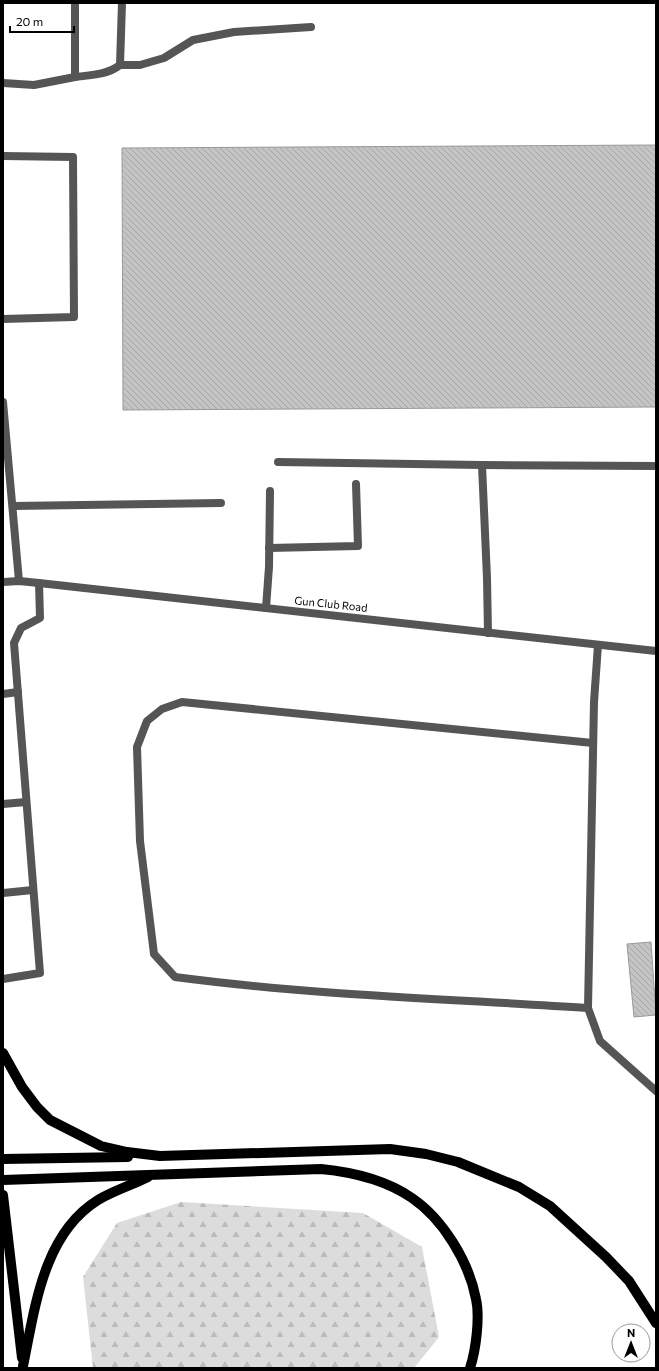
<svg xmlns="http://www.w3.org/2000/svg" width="659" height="1371" viewBox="0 0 659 1371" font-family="Commissioner,sans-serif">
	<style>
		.forest { fill: url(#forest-firs) }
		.building { fill: url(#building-back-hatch); stroke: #999 }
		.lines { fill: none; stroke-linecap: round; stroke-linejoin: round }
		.service { stroke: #555; stroke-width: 8 }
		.minor { stroke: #555; stroke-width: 8 }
		.primary { stroke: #000; stroke-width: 10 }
		.labels { text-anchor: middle; stroke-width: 4; stroke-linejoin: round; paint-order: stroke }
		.street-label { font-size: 11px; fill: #000; stroke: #fff }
	</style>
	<defs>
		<pattern id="forest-firs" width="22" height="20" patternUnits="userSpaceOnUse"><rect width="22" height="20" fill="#dcdcdc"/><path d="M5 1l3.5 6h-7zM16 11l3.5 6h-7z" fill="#bbb"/></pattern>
		<pattern id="building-back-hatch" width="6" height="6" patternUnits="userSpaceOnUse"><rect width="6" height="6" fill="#c4c4c4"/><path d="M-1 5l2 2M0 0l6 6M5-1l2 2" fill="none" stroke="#a7a7a7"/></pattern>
	</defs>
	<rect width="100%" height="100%" fill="#fff"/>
	<path class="forest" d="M181 1202 363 1213 422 1247 439 1337 414 1368H93L83 1277 117 1223Z"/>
	<g class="building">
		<path d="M656 145V407L123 410 122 148Z"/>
		<path d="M651 942 656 1015 634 1017 627 944Z"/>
	</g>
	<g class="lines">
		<g class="service">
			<path d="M120 65H140L164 58 193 40 234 32 311 27"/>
			<path d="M75 77C91 75 107 75 120 65L122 3"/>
			<path d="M3 83 34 85 75 77V3"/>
			<path d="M3 156 73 157 74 317 3 319"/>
			<path d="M278 462 482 465 487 578 488 633"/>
			<path d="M482 465 656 466"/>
			<path d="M13 506 221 503"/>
			<path d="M269 548 358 546 356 484"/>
			<path d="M266 608 269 567 270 491"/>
			<path d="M598 645 594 702 588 1008 600 1041 656 1091"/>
			<path d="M3 694 18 692"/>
			<path d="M3 804 26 802"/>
			<path d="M3 893 33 890"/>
			<path d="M3 979 40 973 14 643 21 628 40 618 39 583"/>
			<path d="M588 1008C450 999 311 995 175 977L154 954 140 841 137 747 147 721 162 709 182 702 593 743"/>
		</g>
		<g class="minor">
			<path d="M3 402 19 581"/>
			<path d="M3 582 19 581 39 583 656 651"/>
		</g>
		<g class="primary">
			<path d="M3 1053 22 1087 37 1107 50 1120 101 1146 127 1152 160 1156 390 1149 426 1154 458 1162 519 1187 550 1206 606 1257 629 1281 656 1323"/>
			<path d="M3 1159 128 1157"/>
			<path d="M3 1180 321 1169C352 1172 386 1180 412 1198 443 1219 469 1262 476 1299 480 1317 476 1350 470 1368"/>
			<path d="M3 1195 22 1358"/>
			<path d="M23 1366C35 1308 43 1234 98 1200 113 1191 132 1185 148 1177"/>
		</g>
	</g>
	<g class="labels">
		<g class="street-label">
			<text transform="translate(331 604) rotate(6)" y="4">Gun Club Road</text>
		</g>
	</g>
	<rect width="659" height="1371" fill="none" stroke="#000000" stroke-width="8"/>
	<g transform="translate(631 1343)"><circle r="19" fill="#ffffff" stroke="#999999"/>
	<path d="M0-3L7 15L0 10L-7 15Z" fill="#000000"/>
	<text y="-6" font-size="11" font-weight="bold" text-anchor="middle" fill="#000000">N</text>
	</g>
	<path d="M10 26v6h64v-6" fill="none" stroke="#000000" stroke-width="2"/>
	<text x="16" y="26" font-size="12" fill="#000000" stroke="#ffffff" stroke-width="3" paint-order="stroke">20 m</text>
</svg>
